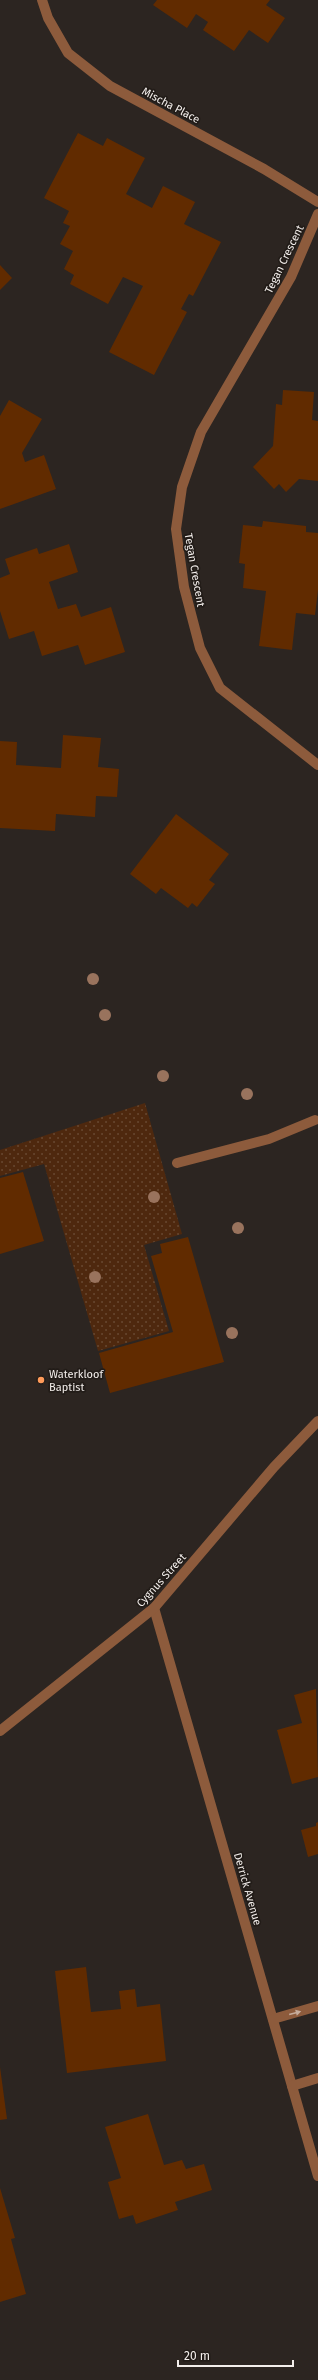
<svg xmlns="http://www.w3.org/2000/svg" width="318" height="2380" viewBox="0 0 318 2380" font-family="'Fira Sans',sans-serif">
	<style>
		.grass { fill: url(#grass-dots) }
		.building { fill: #612b00 }
		.lines { fill: none; stroke-linecap: round; stroke-linejoin: round }
		.lane { stroke: #8d5b3c; stroke-width: 10 }
		.street { stroke: #8d5b3c; stroke-width: 10 }
		.tree { fill: #99735d }
		.oneway { fill: #c5ac9c }
		.poi-dot { fill: #ff9b5a; stroke: #221c18; stroke-width: 1.5 }
		.labels { text-anchor: middle; stroke-width: 3.5; stroke-linejoin: round; paint-order: stroke }
		.street-label { font-size: 11px; fill: #f3eeeb; stroke: #221c18 }
		.poi-label { font-size: 11px; fill: #f3eeeb; stroke: #221c18; text-anchor: start }
	</style>
	<defs>
		<pattern id="grass-dots" width="8" height="8" patternUnits="userSpaceOnUse"><rect width="8" height="8" fill="#4e280e"/><path d="M2 2h.1M6 6h.1" fill="none" stroke="#684831" stroke-width="1.8" stroke-linecap="round"/></pattern>
	</defs>
	<rect width="100%" height="100%" fill="#2c2521"/>
	<path class="grass" d="M145 1103 182 1234 144 1245 169 1331 98 1351 44 1164 0 1176V1150Z"/>
	<g class="building">
		<path d="M157 0H270L266 5 285 18 268 43 249 30 234 51 203 30 208 22 196 14 187 28 153 5Z"/>
		<path d="M78 133 103 146 107 138 145 158 126 194 152 208 163 186 195 202 184 224 221 242 193 296 189 294 181 309 187 312 154 375 109 352 143 286 123 277 108 304 70 284 74 275 64 269 73 251 60 244 70 226 63 223 69 211 44 198Z"/>
		<path d="M0 265 12 278 0 290Z"/>
		<path d="M283 390 314 392 312 420 318 421V481L299 479 286 492 279 484 274 489 253 467 273 446 276 404 282 405Z"/>
		<path d="M9 400 42 419 22 453 25 462 44 455 56 489 0 509V416Z"/>
		<path d="M263 521 306 526V532L318 533V590L315 615 296 613 292 650 259 646 266 591 243 588 245 564 239 563 243 525 262 527Z"/>
		<path d="M69 544 78 572 49 582 58 609 76 604 81 617 111 607 125 652 85 665 78 645 42 656 34 631 9 639 0 611V578L10 574 5 559 37 548 39 554Z"/>
		<path d="M63 735 101 738 98 767 119 769 117 797 96 796 95 817 56 814 55 831 0 828V741L17 742 16 765 61 768Z"/>
		<path d="M176 814 229 854 209 880 215 884 197 907 192 903 188 908 161 888 156 894 130 874Z"/>
		<path d="M23 1172 44 1241 0 1254V1178Z"/>
		<path d="M188 1237 224 1362 110 1393 99 1353 173 1332 151 1256 162 1253 160 1244Z"/>
		<path d="M316 1689 318 1777 292 1784 277 1730 302 1723 294 1695Z"/>
		<path d="M318 1822V1854L308 1857 301 1830 316 1826V1823Z"/>
		<path d="M86 1967 91 2012 121 2009 119 1991 135 1989 137 2007 160 2004 166 2061 67 2073 55 1971Z"/>
		<path d="M0 2067 7 2119 0 2120Z"/>
		<path d="M148 2114 164 2165 182 2160 186 2169 204 2164 212 2190 175 2202 178 2210 136 2224 133 2215 119 2219 108 2182 121 2178 105 2127Z"/>
		<path d="M0 2188 15 2238 11 2239 26 2294 0 2302Z"/>
	</g>
	<g class="lines">
		<path class="lane" d="M177 1163 269 1139 315 1120"/>
		<g class="street">
			<path d="M42 0 48 18 68 53 110 86 264 169 318 202"/>
			<path d="M318 214 291 277 201 432 182 487 176 529 184 587 200 648 220 688 318 765"/>
			<path d="M154 1608 318 2176"/>
			<path d="M0 1731 154 1608 274 1467 318 1421"/>
			<path d="M273 2019 318 2006"/>
			<path d="M292 2086 318 2078"/>
		</g>
	</g>
	<g class="tree">
		<circle cx="93" cy="979" r="6"/>
		<circle cx="105" cy="1015" r="6"/>
		<circle cx="163" cy="1076" r="6"/>
		<circle cx="247" cy="1094" r="6"/>
		<circle cx="154" cy="1197" r="6"/>
		<circle cx="238" cy="1228" r="6"/>
		<circle cx="95" cy="1277" r="6"/>
		<circle cx="232" cy="1333" r="6"/>
	</g>
	<defs><path id="oneway-solid" d="M-6-.8H1V-3.2L6.5 0L1 3.2V.8H-6Z"/></defs>
	<use class="oneway" href="#oneway-solid" transform="translate(295 2013) rotate(-15)"/>
	<circle class="poi-dot" cx="41" cy="1380" r="4"/>
	<g class="labels">
		<g class="street-label">
			<text transform="translate(171 105) rotate(28)" y="4">Mischa Place</text>
			<text transform="translate(284 259) rotate(-64)" y="4">Tegan Crescent</text>
			<text transform="translate(195 570) rotate(80)" y="4">Tegan Crescent</text>
			<text transform="translate(161 1580) rotate(-48)" y="4">Cygnus Street</text>
			<text transform="translate(248 1889) rotate(74)" y="4">Derrick Avenue</text>
		</g>
		<g class="poi-label">
			<text x="49" y="1378">Waterkloof<tspan x="49" dy="13">Baptist</tspan></text>
		</g>
	</g>
	<path d="M178 2360v6h115v-6" fill="none" stroke="#f3eeeb" stroke-width="2"/>
	<text x="184" y="2360" font-size="12" fill="#f3eeeb" stroke="#221c18" stroke-width="3" paint-order="stroke">20 m</text>
</svg>
